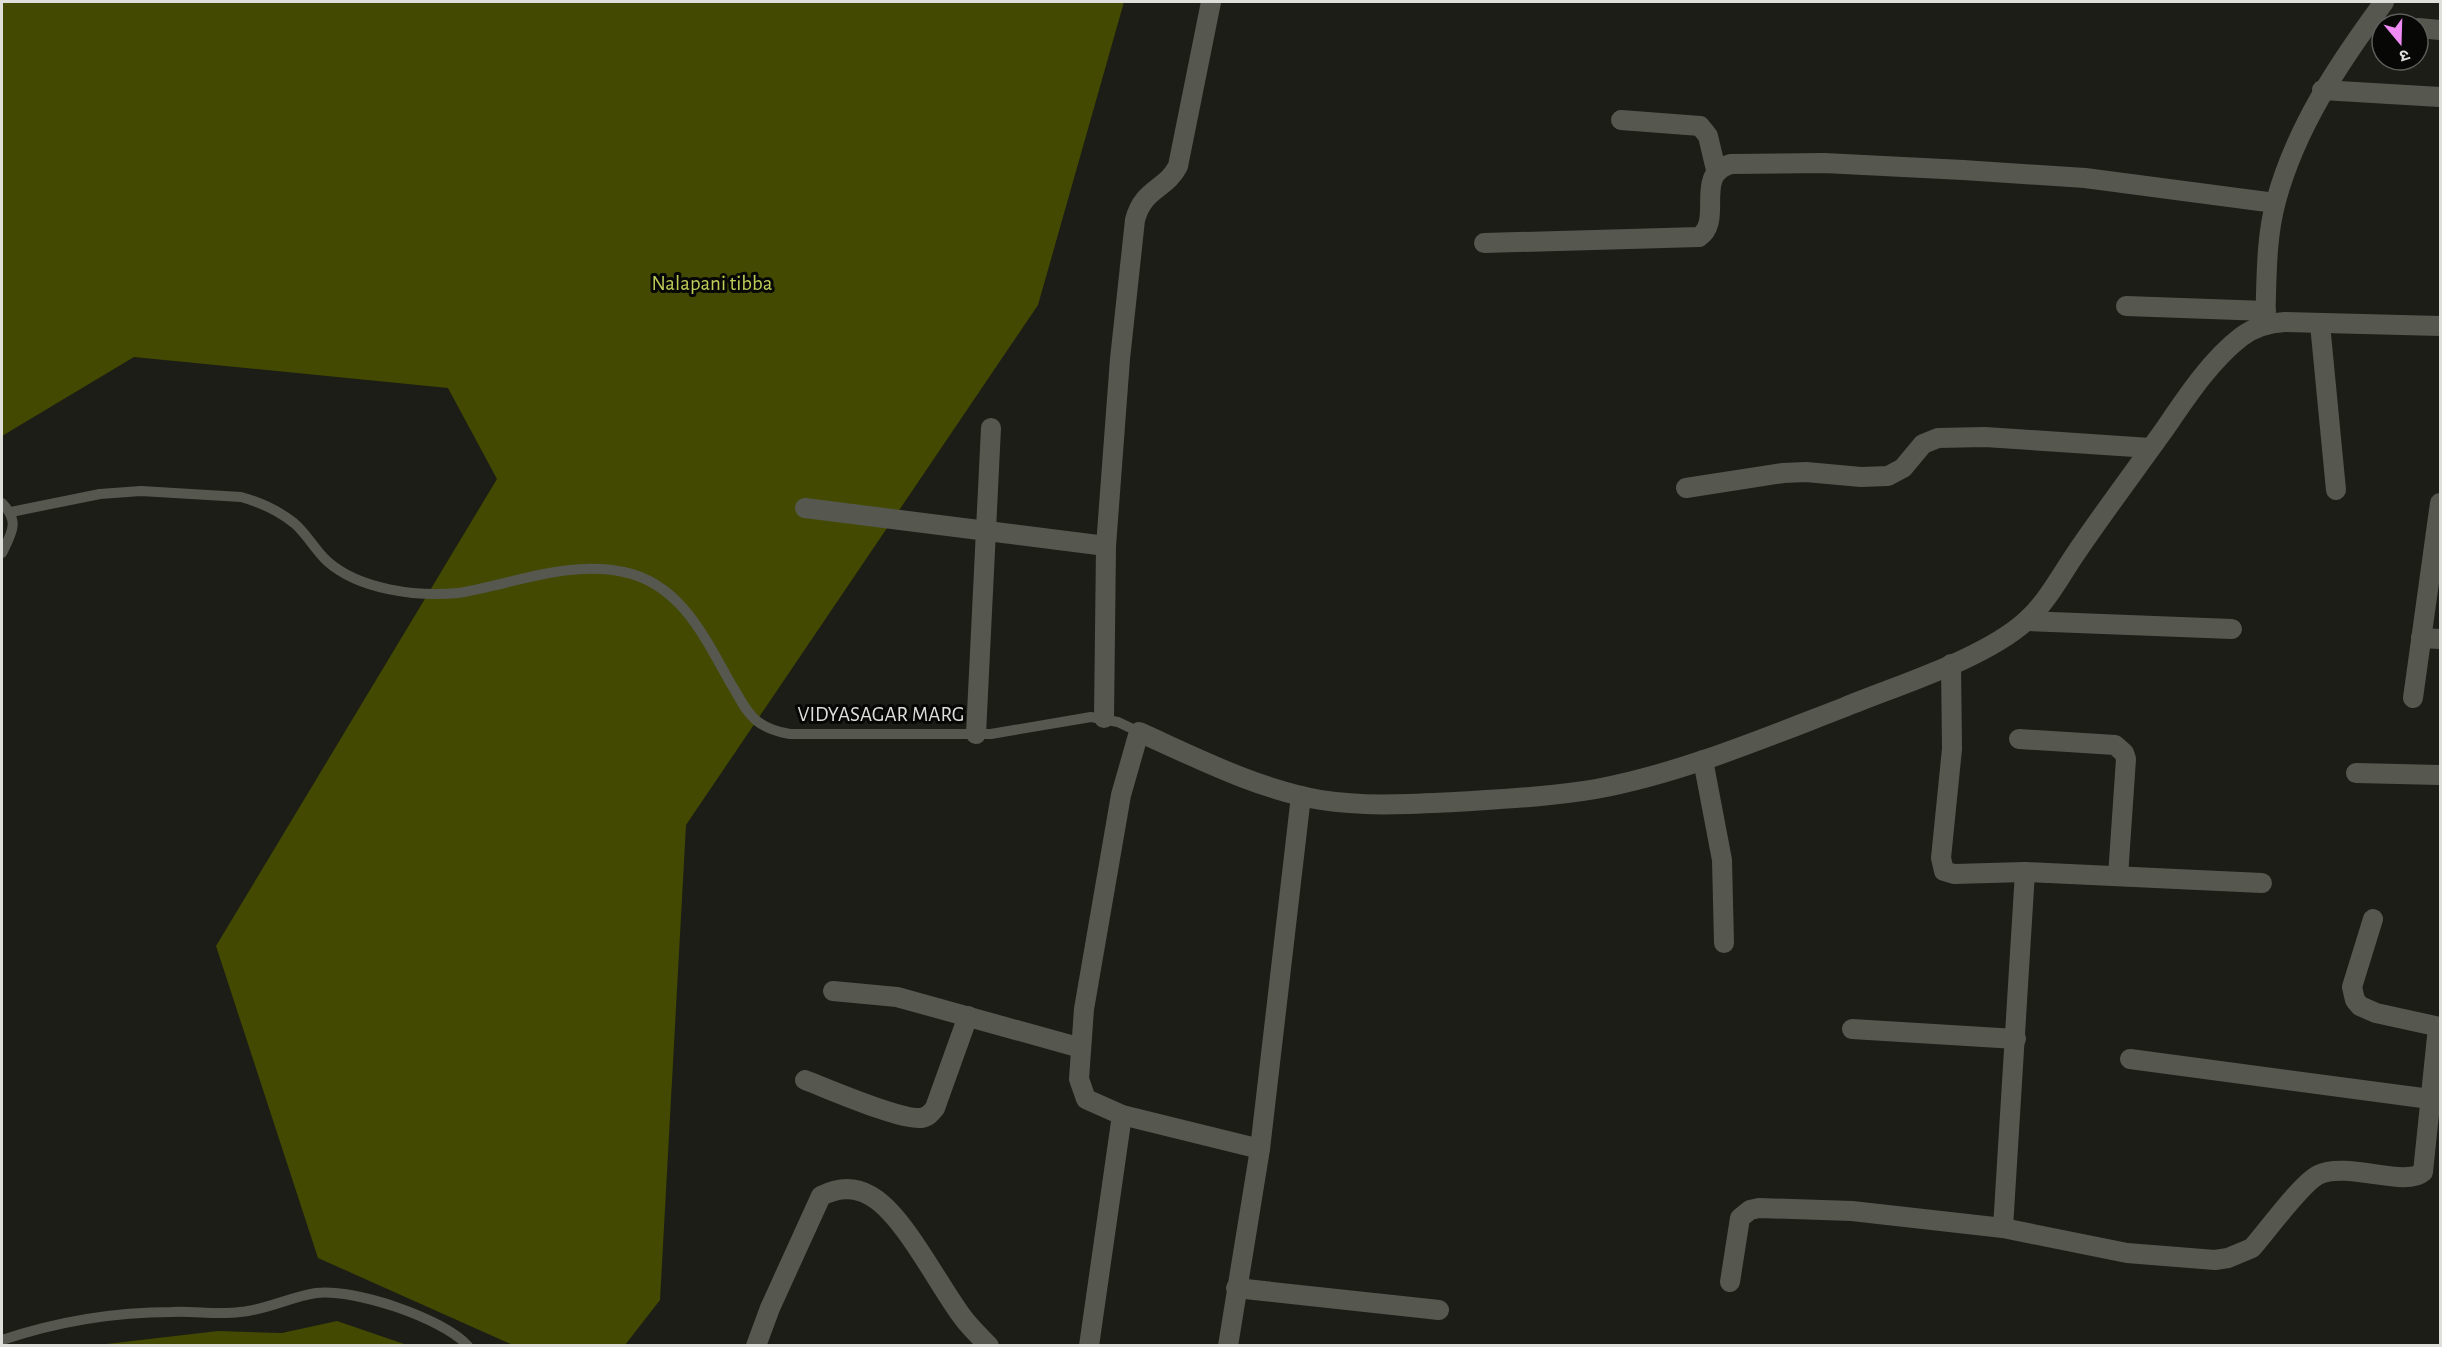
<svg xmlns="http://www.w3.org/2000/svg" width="2442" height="1347" viewBox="0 0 2442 1347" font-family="'Alegreya Sans','Noto Sans Devanagari',sans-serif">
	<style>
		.forest { fill: #434900 }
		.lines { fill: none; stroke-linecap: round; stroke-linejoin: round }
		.lane { stroke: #565850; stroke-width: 10 }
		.street { stroke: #565850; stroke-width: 20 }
		.labels { text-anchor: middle; stroke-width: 6; stroke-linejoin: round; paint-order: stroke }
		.park-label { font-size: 21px; fill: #bfcc58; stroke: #070705 }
		.street-label { font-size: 21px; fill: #dedfda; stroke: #070705 }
	</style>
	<rect width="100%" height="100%" fill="#1c1d16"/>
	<g class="forest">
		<path d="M2 2H1124L1038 305 686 825 660 1300 625 1345H513L318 1258 216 946 497 479 448 388 134 357 2 436Z"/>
		<path d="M337 1321 407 1345H98L218 1331 282 1333Z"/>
	</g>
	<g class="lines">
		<g class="lane">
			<path d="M2 503C20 522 12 532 2 553"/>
			<path d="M11 512 100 494 141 491 241 497C259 502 279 511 294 523 307 534 315 550 327 561 359 590 418 597 458 593 513 584 568 560 624 572 681 584 705 638 731 684 739 696 745 712 757 721 767 729 778 732 790 734H991L1091 717 1118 722 1139 732"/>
			<path d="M2 1340C56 1322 115 1312 172 1312 195 1311 218 1315 240 1312 266 1310 290 1297 316 1293 353 1288 443 1318 468 1346"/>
		</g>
		<g class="street">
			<path d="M2418 28 2440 30"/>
			<path d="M2322 90 2440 97"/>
			<path d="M1621 120 1700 126 1708 136 1716 170"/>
			<path d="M1484 243 1699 237C1724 221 1693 174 1731 164L1824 163 1963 170 2085 178 2275 203"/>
			<path d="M2126 306 2266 311"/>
			<path d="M2265 324C2267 284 2265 241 2276 201 2296 127 2339 63 2384 2"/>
			<path d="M2320 324 2336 490"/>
			<path d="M1686 488 1783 473 1806 472 1861 477 1888 476 1903 468 1923 444 1938 438 1985 437 2150 448"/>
			<path d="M805 508 1106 546 1104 718"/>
			<path d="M1106 546 1120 359 1135 220C1143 188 1166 190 1178 166L1211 2"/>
			<path d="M2026 621 2232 629"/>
			<path d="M2421 638 2440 639"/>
			<path d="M1951 664 1952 749 1941 858 1944 871 1954 874 2025 872 2262 883"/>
			<path d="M2413 698 2440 503"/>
			<path d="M976 734 991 428"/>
			<path d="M2019 739 2115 745 2124 753 2126 759 2118 876"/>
			<path d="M1703 760 1722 860 1724 943"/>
			<path d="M2356 773 2440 775"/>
			<path d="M2373 919 2352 987 2355 1000 2360 1006 2376 1013 2440 1027"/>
			<path d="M833 991 897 997 1081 1048"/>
			<path d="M1852 1029 2016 1039"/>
			<path d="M2130 1059 2430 1099"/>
			<path d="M805 1080C829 1089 899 1120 921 1118 928 1117 931 1113 935 1108L968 1016"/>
			<path d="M1260 1149 1122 1115 1086 1099 1079 1079 1084 1009 1121 795 1139 732C1197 758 1257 789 1321 800 1365 807 1411 804 1455 802 1502 799 1549 797 1596 789 1682 773 1764 738 1845 707 1898 685 1984 659 2026 621 2046 603 2060 577 2074 556 2103 513 2134 472 2164 430 2186 398 2210 361 2241 337 2254 327 2269 323 2285 322L2440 326"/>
			<path d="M2003 1228 2025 872"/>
			<path d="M1730 1282 1740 1218 1750 1210 1759 1208 1852 1211 2003 1228 2127 1253 2215 1260 2228 1258 2252 1248C2267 1231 2301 1184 2318 1175 2347 1161 2405 1188 2423 1172L2438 1027"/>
			<path d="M1236 1288 1439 1310"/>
			<path d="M756 1346 770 1308 821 1196C837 1188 853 1186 869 1195 903 1212 939 1287 964 1319 971 1328 980 1337 989 1346"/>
			<path d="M1089 1346 1122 1115"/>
			<path d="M1228 1346 1260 1149 1301 796"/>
		</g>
	</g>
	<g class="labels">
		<g class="park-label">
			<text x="712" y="290">Nalapani tibba</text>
		</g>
		<g class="street-label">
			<text x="881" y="721">VIDYASAGAR MARG</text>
		</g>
	</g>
	<rect width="2442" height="1347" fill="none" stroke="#dedfda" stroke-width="6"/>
	<g transform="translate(2400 42) rotate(161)"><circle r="28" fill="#070705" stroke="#5d5d5a" stroke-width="1.5"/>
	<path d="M0-4.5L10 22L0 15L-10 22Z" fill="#f08bf6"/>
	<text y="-9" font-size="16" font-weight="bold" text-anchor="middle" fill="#dedfda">उ</text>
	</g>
</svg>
